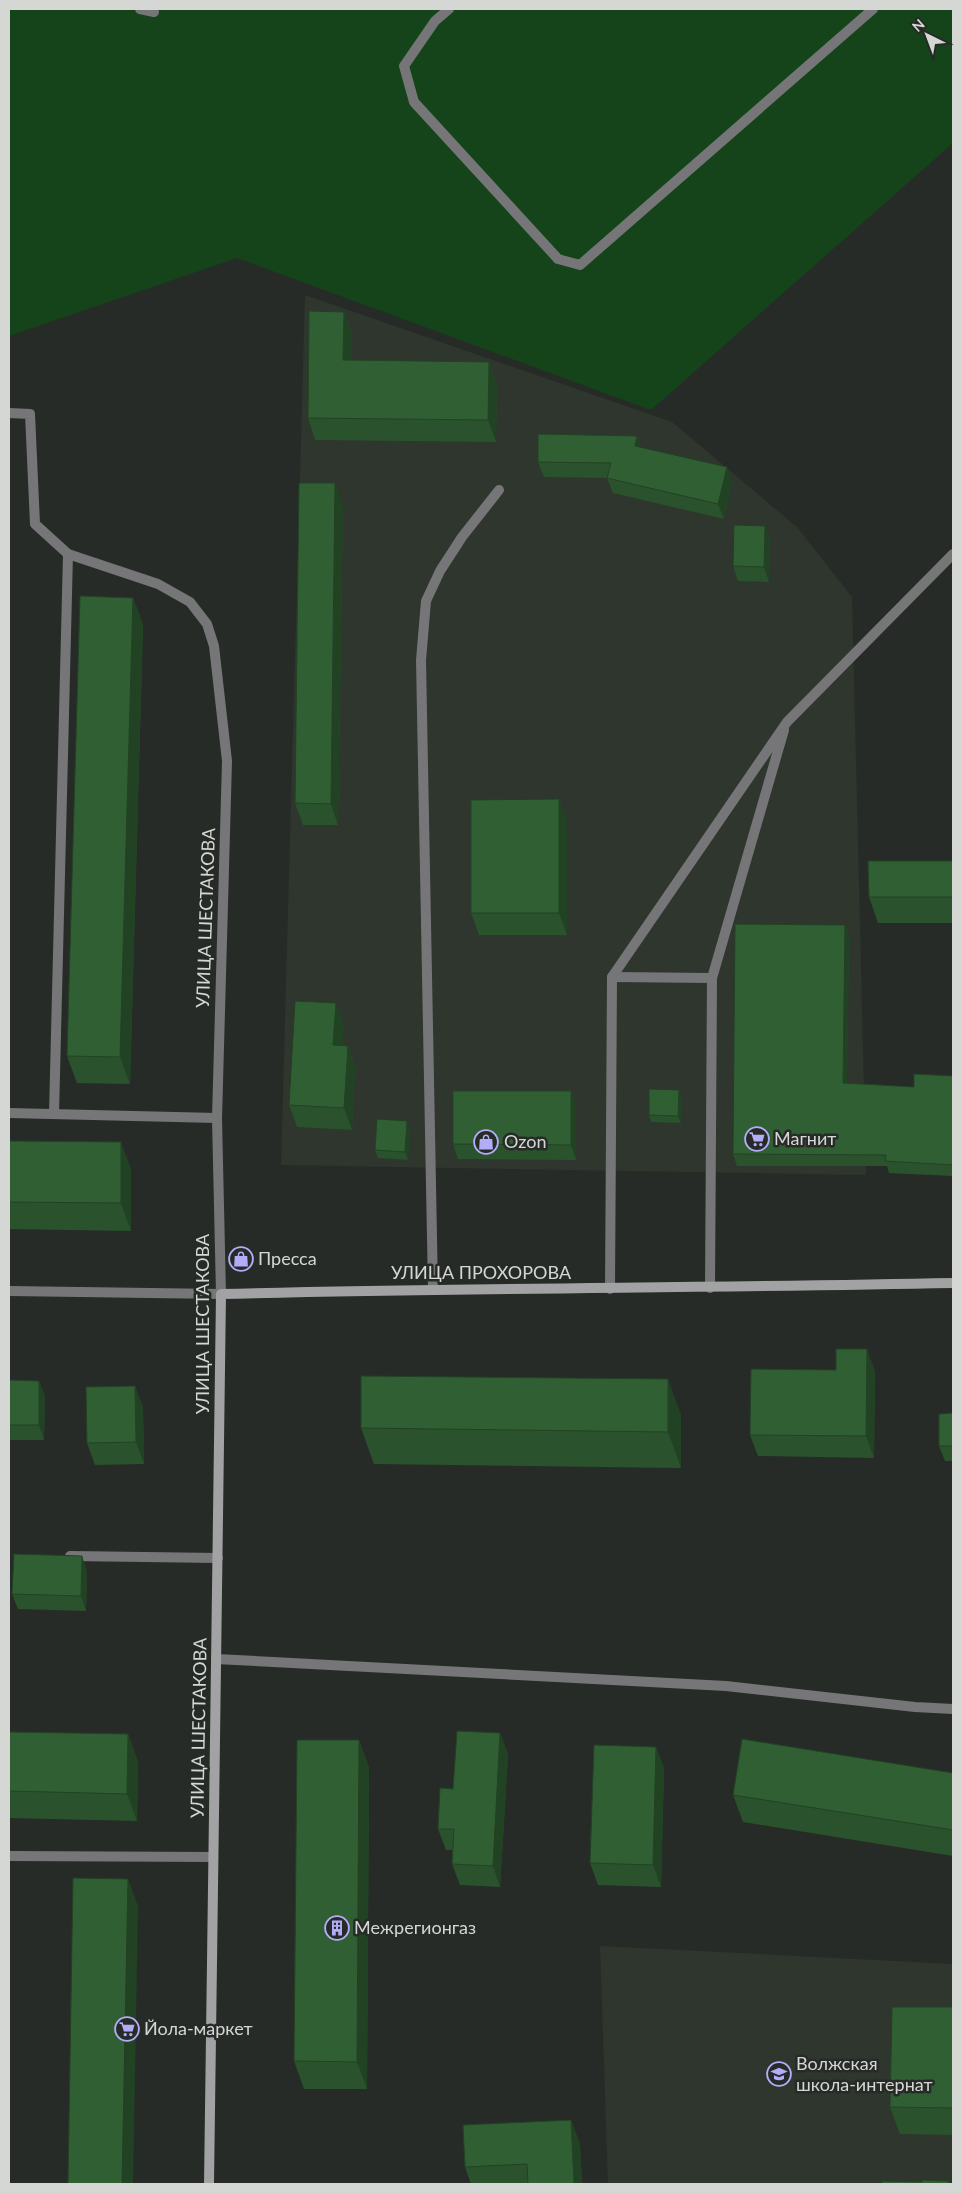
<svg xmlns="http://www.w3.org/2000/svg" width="962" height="2193" viewBox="0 0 962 2193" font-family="Lato,sans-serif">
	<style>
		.built { fill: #2e362e }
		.green { fill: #15441b }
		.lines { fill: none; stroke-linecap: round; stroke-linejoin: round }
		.lane { stroke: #767679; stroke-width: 10 }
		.street { stroke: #767679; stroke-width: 10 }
		.secondary { stroke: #a2a2a5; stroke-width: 10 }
		.wall { fill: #2a522d }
		.shaded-wall { fill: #224224 }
		.building { fill: #315f34; stroke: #224224 }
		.labels { text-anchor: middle; stroke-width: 5; stroke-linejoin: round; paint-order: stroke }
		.street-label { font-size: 18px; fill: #d5d7d5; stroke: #272b27 }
		.poi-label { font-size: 18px; fill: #d5d7d5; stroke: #272b27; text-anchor: start }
	</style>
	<rect width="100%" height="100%" fill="#272b27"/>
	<g class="built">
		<path d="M305 295 672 422 797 527 852 597 866 1175 281 1165Z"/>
		<path d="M600 1946 953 1964V2184H608Z"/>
	</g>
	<path class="green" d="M9 9H953V143L651 410 237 258 9 336Z"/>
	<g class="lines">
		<g class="lane">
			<path d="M140 9 154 12"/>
			<path d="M449 9 435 21 404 66 414 102 558 259 580 265 873 9"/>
			<path d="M9 413 30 414 35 524 68 554 54 1114"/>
			<path d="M612 977 712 978"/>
			<path d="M9 1113 217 1118"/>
			<path d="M710 1288 712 978 784 730"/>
			<path d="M433 1289 421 660 426 601 440 571 462 537 499 490"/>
			<path d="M610 1289 612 977 787 722 953 554"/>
			<path d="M70 1556 218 1558"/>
			<path d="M216 1659 726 1686 915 1707 953 1709"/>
			<path d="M9 1856 213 1857"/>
		</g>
		<path class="street" d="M9 1291 221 1294 217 1118 227 761 214 646 207 624 190 602 158 584 68 554"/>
		<path class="secondary" d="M209 2184 221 1294C465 1288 709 1288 953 1283"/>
	</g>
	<g class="wall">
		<path d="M344 312 352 333 351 360 489 362 497 383 496 442 315 440 308 418Z"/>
		<path d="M637 436 641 447 732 482 724 519 613 493 607 478 544 477 538 462Z"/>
		<path d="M343 505 338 825H303L295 803Z"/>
		<path d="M765 526 770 541 769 582 738 581 733 566Z"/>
		<path d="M133 598 143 625 130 1084 77 1083 67 1056Z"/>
		<path d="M559 799 567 821V935H479L471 913Z"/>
		<path d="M953 861V923H878L869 897Z"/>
		<path d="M845 925 849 936 847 1083 914 1087 953 1076V1176L889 1173 887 1166H737L733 1154Z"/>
		<path d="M336 1003 344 1025 342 1046H348L355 1067 352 1130 297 1127 289 1105Z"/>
		<path d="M679 1090 682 1098 681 1123 651 1122 649 1115Z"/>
		<path d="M576 1106V1160L458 1159 453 1144Z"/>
		<path d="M407 1121 410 1129 408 1160 378 1158 375 1150Z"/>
		<path d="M9 1141 131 1169V1231L9 1229Z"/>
		<path d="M875 1371 874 1458 758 1456 750 1435Z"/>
		<path d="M9 1380 45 1396 44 1440H9Z"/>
		<path d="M135 1386 143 1408 144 1464 95 1465 87 1443Z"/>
		<path d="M953 1413V1461H945L939 1446Z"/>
		<path d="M681 1415V1468L374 1464 361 1428Z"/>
		<path d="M87 1571 86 1611 18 1609 12 1594Z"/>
		<path d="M9 1732 128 1734 138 1762 137 1821 9 1818Z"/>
		<path d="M500 1733 508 1755 500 1887 460 1885 452 1864 453 1850H446L438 1829 453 1789Z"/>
		<path d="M359 1740 369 1768 367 2089H304L294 2061Z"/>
		<path d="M656 1747 664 1769 661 1887 598 1885 590 1863Z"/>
		<path d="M953 1773V1856L743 1822 733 1795Z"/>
		<path d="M953 2007V2135L900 2134 890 2107Z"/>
		<path d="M571 2120 580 2145 582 2184H471L465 2167Z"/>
	</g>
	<g class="shaded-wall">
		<path d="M344 312 352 333 351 382 343 360Z"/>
		<path d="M489 362 497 383 496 442 488 420Z"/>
		<path d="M637 436 643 451 635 446Z"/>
		<path d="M727 467 732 482 724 519 718 504Z"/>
		<path d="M335 483 343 505 338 825 331 804Z"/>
		<path d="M765 526 770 541 769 582 764 567Z"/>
		<path d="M133 598 143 625 130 1084 120 1057Z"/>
		<path d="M559 799 567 821V935L559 913Z"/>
		<path d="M845 925 849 936 847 1094 843 1083Z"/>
		<path d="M336 1003 344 1025 341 1067 333 1045Z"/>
		<path d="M348 1046 355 1067 352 1130 344 1108Z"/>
		<path d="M679 1090 682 1098 681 1123 678 1116Z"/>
		<path d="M571 1091 576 1106V1160L571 1145Z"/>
		<path d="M407 1121 410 1129 408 1160 405 1152Z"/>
		<path d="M121 1142 131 1169V1231L121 1203Z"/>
		<path d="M867 1349 875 1371 874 1458 866 1436Z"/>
		<path d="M668 1379 681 1415V1468L668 1432Z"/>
		<path d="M39 1381 45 1396 44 1440 39 1425Z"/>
		<path d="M135 1386 143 1408 144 1464 136 1442Z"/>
		<path d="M82 1556 87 1571 86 1611 81 1596Z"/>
		<path d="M500 1733 508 1755 500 1887 493 1866Z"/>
		<path d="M128 1734 138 1762 137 1821 127 1794Z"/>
		<path d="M359 1740 369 1768 367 2089 357 2062Z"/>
		<path d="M656 1747 664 1769 661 1887 653 1865Z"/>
		<path d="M128 1879 138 1906 133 2184H122Z"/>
		<path d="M571 2120 580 2145 582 2184H574Z"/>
	</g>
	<g class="building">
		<path d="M309 311 344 312 343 360 489 362 488 420 308 418Z"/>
		<path d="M538 434 637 436 635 446 727 467 718 504 607 478 611 463 538 462Z"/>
		<path d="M299 483H335L331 804 295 803Z"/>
		<path d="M734 525 765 526 764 567 733 566Z"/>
		<path d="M80 596 133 598 120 1057 67 1056Z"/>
		<path d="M559 799V913H471V800Z"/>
		<path d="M868 861H953V897H869Z"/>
		<path d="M735 924 845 925 843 1083 914 1087V1074L953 1076V1165L885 1161 886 1155 733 1154Z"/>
		<path d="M295 1001 336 1003 333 1045 348 1046 344 1108 289 1105Z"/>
		<path d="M649 1089 679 1090 678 1116 649 1115Z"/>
		<path d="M453 1091H571V1145L453 1144Z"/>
		<path d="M377 1119 407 1121 405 1152 375 1150Z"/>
		<path d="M9 1141 121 1142V1203L9 1202Z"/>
		<path d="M836 1349H867L866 1436 750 1435 751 1369 836 1370Z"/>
		<path d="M361 1376 668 1379V1432L361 1428Z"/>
		<path d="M9 1380 39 1381V1425H9Z"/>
		<path d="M135 1386 136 1442 87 1443 86 1387Z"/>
		<path d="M953 1413V1446H939V1414Z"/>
		<path d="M14 1554 82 1556 81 1596 12 1594Z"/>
		<path d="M457 1731 500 1733 493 1866 452 1864 454 1829H438L440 1788 453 1789Z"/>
		<path d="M9 1732 128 1734 127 1794 9 1791Z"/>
		<path d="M742 1739 953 1773V1830L733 1795Z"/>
		<path d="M297 1740H359L357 2062 294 2061Z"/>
		<path d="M594 1745 656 1747 653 1865 590 1863Z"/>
		<path d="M73 1878 128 1879 122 2184H68Z"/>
		<path d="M892 2007H953V2108L890 2107Z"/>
		<path d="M571 2120 574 2184H528L527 2164 465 2167 463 2125Z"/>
		<path d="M922 2180 949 2181V2184H882V2181L922 2182Z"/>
	</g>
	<defs>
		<g id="supermarket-ring" transform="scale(1.25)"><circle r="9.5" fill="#272b27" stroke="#b3adf9" stroke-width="1.5"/><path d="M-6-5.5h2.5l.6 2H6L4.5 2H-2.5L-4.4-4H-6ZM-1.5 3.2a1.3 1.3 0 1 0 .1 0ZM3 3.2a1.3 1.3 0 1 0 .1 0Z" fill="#b3adf9"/></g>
		<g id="shop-ring" transform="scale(1.25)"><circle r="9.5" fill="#272b27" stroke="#b3adf9" stroke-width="1.5"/><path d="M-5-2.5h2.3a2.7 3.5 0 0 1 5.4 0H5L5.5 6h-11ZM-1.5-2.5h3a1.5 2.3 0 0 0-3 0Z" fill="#b3adf9"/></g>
		<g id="building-ring" transform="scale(1.25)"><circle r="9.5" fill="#272b27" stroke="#b3adf9" stroke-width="1.5"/><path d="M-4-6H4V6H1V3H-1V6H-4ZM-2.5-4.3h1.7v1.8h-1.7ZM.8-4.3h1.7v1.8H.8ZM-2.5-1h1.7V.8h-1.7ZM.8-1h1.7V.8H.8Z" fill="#b3adf9"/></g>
		<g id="school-ring" transform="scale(1.25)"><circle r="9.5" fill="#272b27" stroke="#b3adf9" stroke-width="1.5"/><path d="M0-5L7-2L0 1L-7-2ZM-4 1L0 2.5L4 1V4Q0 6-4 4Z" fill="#b3adf9"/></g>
	</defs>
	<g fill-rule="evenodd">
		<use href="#supermarket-ring" x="757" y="1139"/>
		<use href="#shop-ring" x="486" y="1142"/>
		<use href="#shop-ring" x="241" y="1259"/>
		<use href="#building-ring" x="337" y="1928"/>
		<use href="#supermarket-ring" x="127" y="2029"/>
		<use href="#school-ring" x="779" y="2074"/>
	</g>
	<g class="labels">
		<g class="street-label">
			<text transform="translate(206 918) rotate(-88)" y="6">УЛИЦА ШЕСТАКОВА</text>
			<text x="481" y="1279">УЛИЦА ПРОХОРОВА</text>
			<text transform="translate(203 1324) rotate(-90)" y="6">УЛИЦА ШЕСТАКОВА</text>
			<text transform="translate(199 1728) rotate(-89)" y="6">УЛИЦА ШЕСТАКОВА</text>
		</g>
		<g class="poi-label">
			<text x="774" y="1145">Магнит</text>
			<text x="504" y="1148">Ozon</text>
			<text x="258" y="1265">Пресса</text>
			<text x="354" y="1934">Межрегионгаз</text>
			<text x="144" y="2035">Йола-маркет</text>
			<text x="796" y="2070">Волжская<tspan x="796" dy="21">школа-интернат</tspan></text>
		</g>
	</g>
	<rect width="962" height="2193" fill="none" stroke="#d5d7d5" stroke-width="20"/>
	<g transform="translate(927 35) rotate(318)" stroke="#272b27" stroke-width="4" paint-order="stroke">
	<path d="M0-4L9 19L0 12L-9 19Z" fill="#d5d7d5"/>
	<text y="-8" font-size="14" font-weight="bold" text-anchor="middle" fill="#d5d7d5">N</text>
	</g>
</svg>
